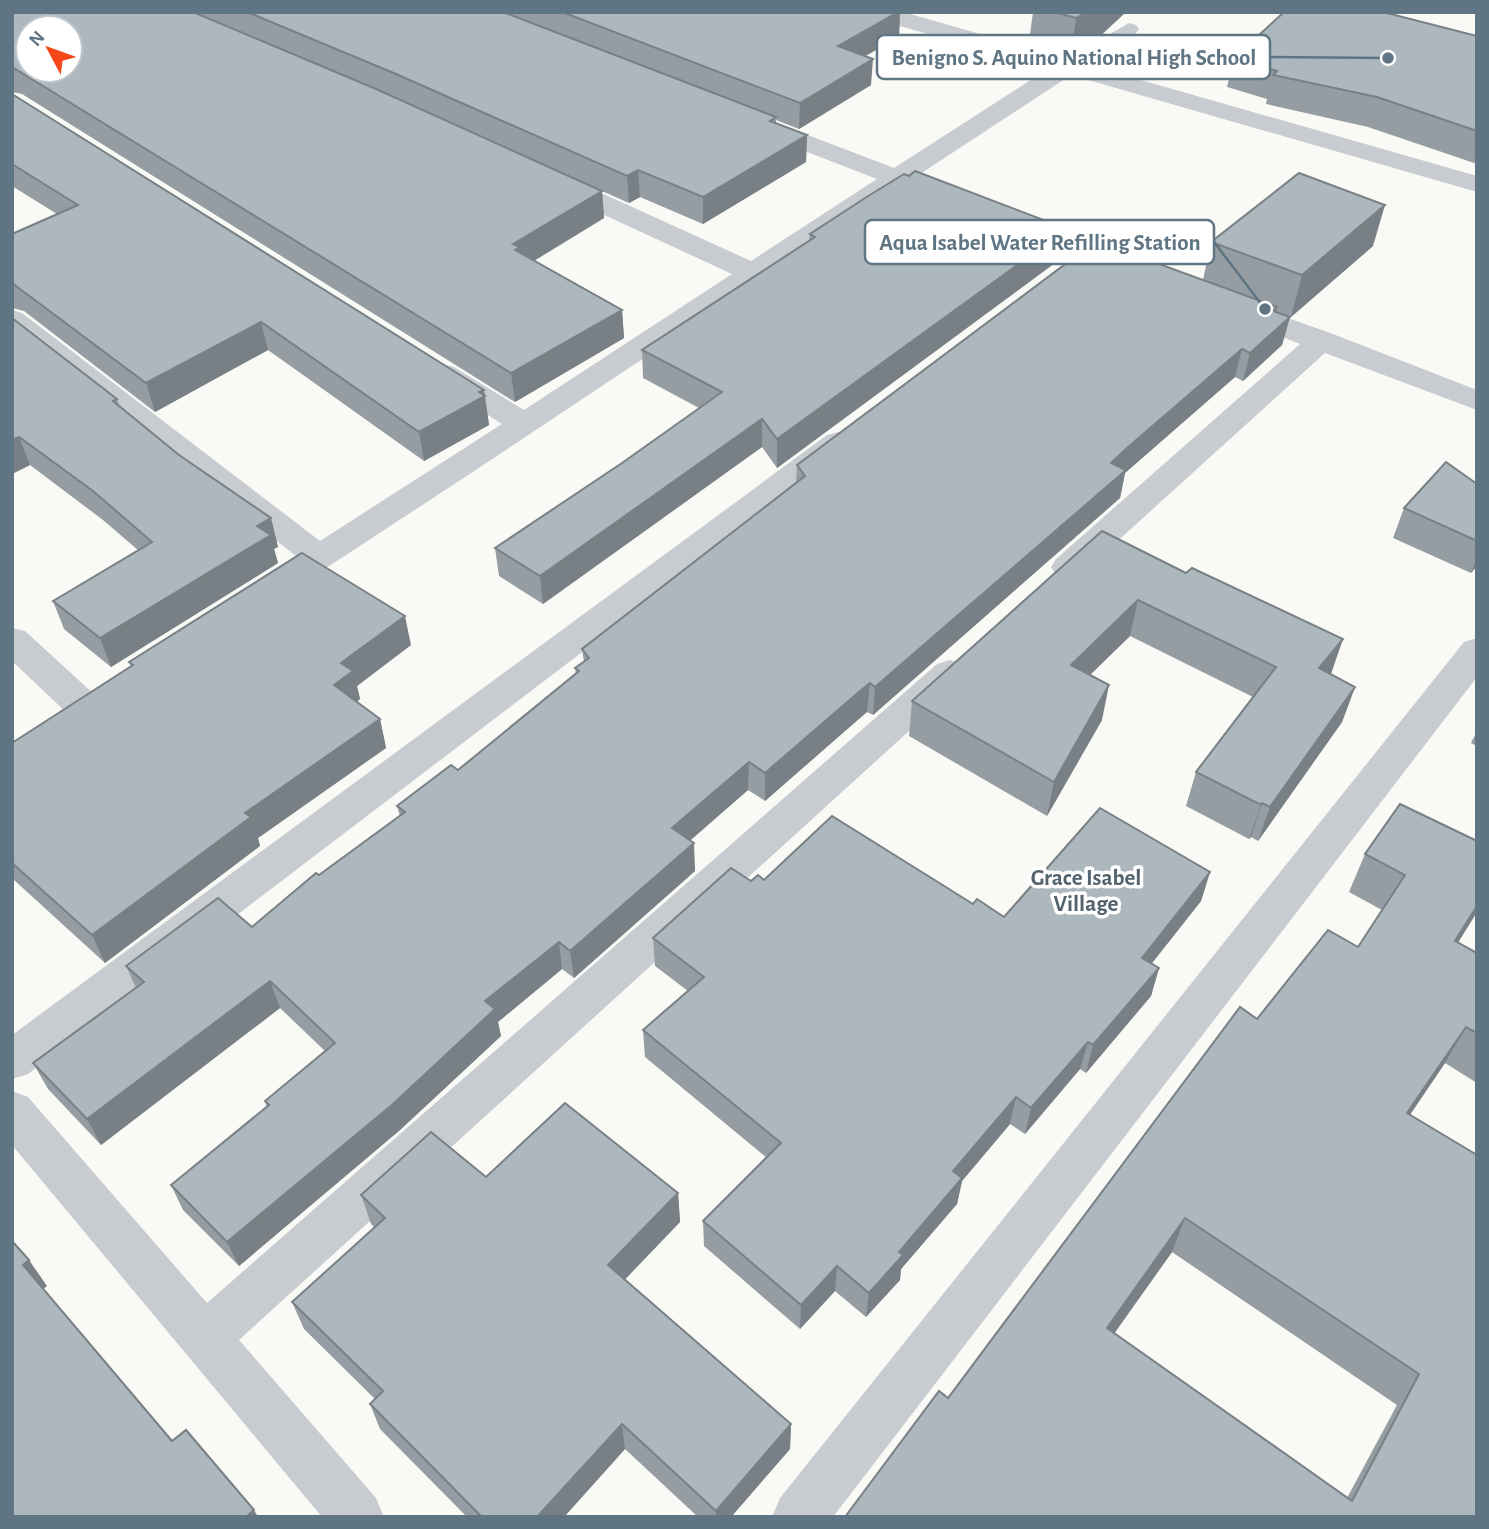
<svg xmlns="http://www.w3.org/2000/svg" width="1489" height="1529" viewBox="0 0 1489 1529" font-family="'Alegreya Sans',sans-serif">
	<style>
		.lines { fill: none; stroke-linecap: round; stroke-linejoin: round }
		.lane { fill: #c8ccd0; fill-rule: evenodd }
		.street { fill: #c8ccd0; fill-rule: evenodd }
		.wall { fill: #959da3; fill-rule: evenodd }
		.shaded-wall { fill: #798085 }
		.building { fill: #adb7be; stroke: #798085; stroke-width: 2; fill-rule: evenodd }
		.labels { text-anchor: middle; stroke-width: 7; stroke-linejoin: round; paint-order: stroke }
		.neighbourhood-label { font-size: 23px; font-weight: bold; fill: #53636e; stroke: #fff }
		.leader { fill: none; stroke: #607584; stroke-width: 2.5 }
		.callout-dot { fill: #607584; stroke: #fff; stroke-width: 2.5 }
		.callout { fill: #fff; stroke: #607584; stroke-width: 2.5 }
		.callout-label { font-size: 23px; text-anchor: middle; font-weight: bold; fill: #607584 }
	</style>
	<rect width="100%" height="100%" fill="#f9f9f5"/>
	<g class="lines">
		<path class="lane" d="M1129 23 1136 25 1139 29 1136 33 1072 72H1058L1055 68 1058 64Z"/>
		<g class="street">
			<path d="M866 12H903L1477 176V192L1071 75 917 176 926 184 922 190 913 192 899 188C694 324 489 463 281 597L269 601 257 597 252 589 257 581 296 556 12 334V310L22 313 320 541 502 424 432 379 428 373 432 367 443 364 454 367 524 410 732 274 546 188 542 182 546 176 555 174 564 176 751 261 877 179 748 129 744 124 748 119 757 116 766 119 894 168 1048 69 869 17Z"/>
			<path d="M1015 216 1141 264 1145 270 1141 276 1131 279 1121 276 1005 230 1001 224 1005 218Z"/>
			<path d="M1237 300 1333 334 1477 390V410L1325 353 1080 575 1068 578 1056 575 1051 567 1056 559 1300 344 1227 315 1222 309 1227 303Z"/>
			<path d="M838 432 849 435 854 442 849 449 28 1074 12 1079V1035L827 435Z"/>
			<path d="M12 628 25 631 96 696 102 706 96 716 83 719 70 716 12 661Z"/>
			<path d="M1477 638V677L833 1517H772L780 1498 1464 642Z"/>
			<path d="M950 660 963 664 968 673 963 682 239 1340 376 1498 384 1517H322L12 1145V1091L28 1097 207 1303 937 664Z"/>
		</g>
	</g>
	<g class="wall">
		<path d="M12 12H900L899 37 865 56 871 85 799 129 776 120V123L807 135 806 162 703 224 640 197 629 203 602 191 604 218 534 261 622 310 624 338 515 402 22 94 12 92Z"/>
		<path d="M1033 12H1126L1099 37 1071 53 1029 42Z"/>
		<path d="M1477 36V164L1368 127 1266 104 1267 99 1227 87 1234 58Z"/>
		<path d="M12 94 485 396 489 425 424 461 268 350 155 412 24 311 12 308V234L57 214 12 186Z"/>
		<path d="M810 234 1063 257 777 468 762 447 543 604 499 576 495 548 622 463 699 408 643 378 642 350 809 240Z"/>
		<path d="M1211 242 1373 246 1291 317 1276 311 1290 317 1282 345 1243 381 1235 377 1125 473 1120 498 873 715 867 712 858 719 765 801 748 790 691 840 695 871 574 978 562 969 498 1022 501 1036 400 1130 239 1266 183 1210 171 1185 267 1107 265 1101 325 1051 280 1008 101 1145 48 1089 33 1063 136 988 126 966 252 927 319 875 400 816 397 806 458 770 576 674 575 668 584 662 582 649 796 483 797 465 1203 280Z"/>
		<path d="M12 318 117 399 120 407 179 455 271 518 278 547 274 549 278 563 111 667 64 629 53 601 138 550 103 520 30 465 12 474Z"/>
		<path d="M1477 484V566L1471 573 1393 538 1404 508Z"/>
		<path d="M1102 531 1330 674 1355 687 1342 722 1258 841 1251 837 1249 839 1186 806 1196 772 1253 697 1130 636 1090 675 1102 720 1047 816 909 736 912 701Z"/>
		<path d="M411 645 357 686 360 699 357 702 380 719 386 748 258 838 260 846 105 963 14 880 12 881V743L131 666 129 662Z"/>
		<path d="M1477 731V746L1471 743Z"/>
		<path d="M1477 841V912L1458 942 1477 953V1083L1445 1063 1410 1115 1477 1517H845L948 1398 1257 1019 1358 947 1382 910 1349 892 1365 854ZM1172 1252 1397 1405 1347 1498 1114 1334Z"/>
		<path d="M1210 872 1201 901 1152 963 1159 968 1151 996 1086 1073 1080 1069 1025 1134 1010 1124 962 1181 957 1204 901 1269 900 1280 866 1317 835 1291 800 1329 704 1246 703 1221 767 1158 645 1057 643 1030 688 991 655 966 653 938 751 881 764 880 973 904 1004 917Z"/>
		<path d="M486 1177 678 1193 680 1222 625 1279 791 1424 790 1449 731 1517H698L625 1449 564 1517H467L380 1429 370 1404 375 1399 304 1329 292 1302 374 1227 371 1224 361 1195Z"/>
	</g>
	<g class="shaded-wall">
		<path d="M898 12H900L899 37 837 72 838 46Z"/>
		<path d="M1087 12H1126L1099 37 1071 53 1076 18Z"/>
		<path d="M873 59 871 85 799 129 800 103Z"/>
		<path d="M807 135 806 162 703 224V197Z"/>
		<path d="M638 170 640 197 629 203 627 176Z"/>
		<path d="M602 191 604 218 522 268 513 244Z"/>
		<path d="M1385 205 1373 246 1291 317 1302 275Z"/>
		<path d="M1067 229 1063 257 777 468V439Z"/>
		<path d="M1277 307 1270 335 1290 317 1282 345 1243 381 1250 353 1273 311Z"/>
		<path d="M622 310 624 338 515 402 511 373Z"/>
		<path d="M261 322 268 350 155 412 146 383Z"/>
		<path d="M1242 349 1235 377 1125 473 1120 498 873 715 875 687 1111 463Z"/>
		<path d="M484 390 489 425 424 461 419 432Z"/>
		<path d="M762 419V447L543 604 540 576Z"/>
		<path d="M19 437 30 465 12 474V440Z"/>
		<path d="M271 518 278 547 274 549 278 563 111 667 100 638 257 526Z"/>
		<path d="M1477 559V566L1471 573Z"/>
		<path d="M1138 600 1130 636 1064 700 1071 665Z"/>
		<path d="M405 616 411 645 357 686 360 699 341 714 334 685 341 663Z"/>
		<path d="M1343 639 1331 674 1307 703 1319 668Z"/>
		<path d="M870 683 867 712 765 801V773Z"/>
		<path d="M1109 685 1102 720 1047 816 1054 782Z"/>
		<path d="M1355 687 1342 722 1258 841 1270 807Z"/>
		<path d="M380 719 386 748 258 838 260 846 105 963 92 935 245 813Z"/>
		<path d="M749 762 748 790 673 855 672 828Z"/>
		<path d="M1262 803 1251 837 1249 839 1261 805Z"/>
		<path d="M694 843 695 871 574 978 570 951Z"/>
		<path d="M1210 872 1201 901 1134 986 1142 958Z"/>
		<path d="M1477 906V912L1436 978 1455 941Z"/>
		<path d="M559 942 562 969 498 1022 501 1036 400 1130 239 1266 227 1242 485 1001Z"/>
		<path d="M1159 968 1151 996 1086 1073 1093 1045Z"/>
		<path d="M270 981 280 1008 101 1145 87 1119Z"/>
		<path d="M1466 1027 1445 1063 1387 1148 1407 1113Z"/>
		<path d="M1088 1042 1080 1069 1025 1134 1031 1108Z"/>
		<path d="M1016 1097 1010 1124 962 1181 957 1204 901 1269 900 1280 866 1317 869 1293 953 1171Z"/>
		<path d="M678 1193 680 1222 612 1293 608 1265Z"/>
		<path d="M1185 1218 1172 1252 1095 1360 1107 1328Z"/>
		<path d="M29 1260 47 1286 41 1291 23 1265Z"/>
		<path d="M837 1266 835 1291 800 1329 801 1305Z"/>
		<path d="M622 1424 625 1449 564 1517H537Z"/>
		<path d="M791 1424 790 1449 731 1517H716V1511Z"/>
		<path d="M254 1510 258 1517H246Z"/>
	</g>
	<g class="building">
		<path d="M12 12H193L376 89 602 191 513 244 520 247 515 250 622 310 511 373 12 67ZM28 28H70V70H28Z"/>
		<path d="M247 12H503L776 117 770 121 807 135 703 197 638 170 627 176 396 74Z"/>
		<path d="M562 12H898L838 46 873 59 800 103Z"/>
		<path d="M1054 12H1087L1076 18Z"/>
		<path d="M1284 12H1383L1477 36V131L1377 97 1273 75 1277 71 1234 58Z"/>
		<path d="M12 94 484 390 479 392 485 396 419 432 261 322 146 383 12 283V234L78 205 12 164Z"/>
		<path d="M915 171 1067 229 777 439 762 419 540 576 495 548 622 463 722 392 642 350 815 237 810 234 865 198 904 174 909 176Z"/>
		<path d="M1299 173 1385 205 1302 275 1211 242Z"/>
		<path d="M1096 241 1277 307 1273 311 1290 317 1250 353 1242 349 1127 448 1111 463 1126 470 875 687 870 683 860 691 765 773 749 762 672 828 694 843 570 951 559 942 485 1001 495 1009 393 1104 227 1242 171 1185 269 1105 265 1101 335 1043 270 981 87 1119 33 1063 144 982 126 966 218 898 252 927 316 873 319 875 405 812 397 806 451 765 458 770 579 671 575 668 589 658 582 649 805 476 797 465Z"/>
		<path d="M12 318 117 399 113 401 179 455 271 518 257 526 271 535 100 638 53 601 152 542 93 491 19 437 12 440Z"/>
		<path d="M1446 462 1477 484V541L1404 508Z"/>
		<path d="M1102 531 1186 573 1192 568 1343 639 1319 668 1355 687 1270 807 1262 803 1261 805 1196 772 1276 667 1138 600 1071 665 1109 685 1054 782 912 701Z"/>
		<path d="M302 553 405 616 341 663 353 671 334 685 380 719 245 813 251 817 92 935 12 863V743L133 665 129 662Z"/>
		<path d="M1400 804 1477 841V906L1455 941 1477 953V1033L1466 1027 1407 1113 1477 1155V1517H845L939 1391 948 1398 1240 1007 1257 1019 1328 930 1358 947 1405 875 1365 854ZM1185 1218 1419 1374 1352 1501 1107 1328Z"/>
		<path d="M1100 808 1210 872 1142 958 1159 968 1093 1045 1088 1042 1031 1108 1016 1097 953 1171 962 1178 899 1252 903 1255 869 1293 837 1266 801 1305 703 1221 781 1143 643 1030 704 977 653 938 731 868 751 881 758 875 764 880 832 816 973 904 977 899 1004 917Z"/>
		<path d="M565 1103 678 1193 608 1265 791 1424 716 1511 622 1424 537 1517H482L370 1404 383 1391 292 1302 385 1218 361 1195 431 1132 486 1177Z"/>
		<path d="M12 1241 29 1260 23 1265 172 1441 186 1430 254 1510 246 1517H12Z"/>
	</g>
	<g class="labels">
		<g class="neighbourhood-label">
			<text x="1086" y="885">Grace Isabel<tspan x="1086" dy="26">Village</tspan></text>
		</g>
	</g>
	<path class="leader" d="M1388 58L1270 57M1265 309L1214 242"/>
	<g class="callout-dot">
		<circle cx="1388" cy="58" r="7"/>
		<circle cx="1265" cy="309" r="7"/>
	</g>
	<g class="callout">
		<rect x="877" y="35" width="393" height="44" rx="7"/>
		<rect x="865" y="220" width="349" height="44" rx="7"/>
	</g>
	<g class="callout-label">
		<text x="1074" y="65">Benigno S. Aquino National High School</text>
		<text x="1040" y="250">Aqua Isabel Water Refilling Station</text>
	</g>
	<rect width="1489" height="1529" fill="none" stroke="#607584" stroke-width="28"/>
	<g transform="translate(49 49) rotate(311)"><circle r="33" fill="#ffffff" stroke="#bfc8ce" stroke-width="2"/>
	<path d="M0-5L12 26L0 18L-12 26Z" fill="#f64719"/>
	<text y="-10" font-size="19" font-weight="bold" text-anchor="middle" fill="#607584">N</text>
	</g>
</svg>
